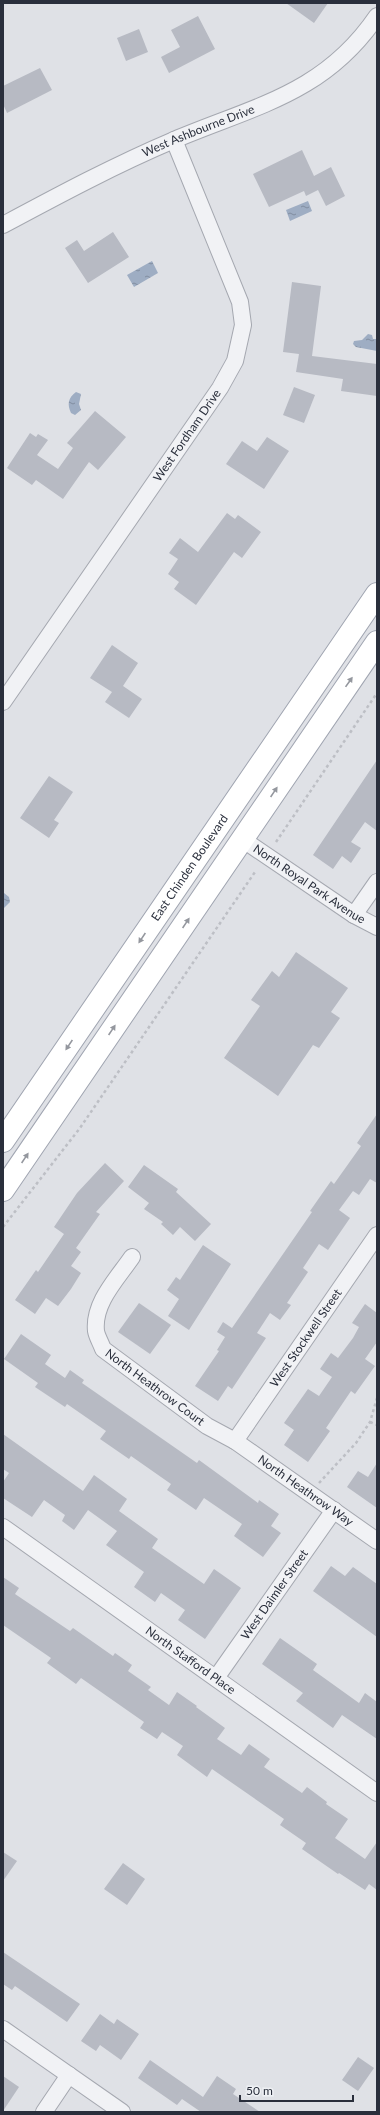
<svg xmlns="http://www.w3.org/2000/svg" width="380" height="2115" viewBox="0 0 380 2115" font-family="Lato,sans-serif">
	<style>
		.water { fill: url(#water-ripples) }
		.building { fill: #b7bac3 }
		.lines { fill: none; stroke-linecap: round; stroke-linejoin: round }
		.minor-casing { stroke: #a5a8b0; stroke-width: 18 }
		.primary-casing { stroke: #a0a5b1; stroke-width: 24 }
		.path { stroke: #bdbfc5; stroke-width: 2.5; stroke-dasharray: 3 3; stroke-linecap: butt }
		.minor { stroke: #f1f2f5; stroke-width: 16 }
		.primary { stroke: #fff; stroke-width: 22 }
		.oneway { fill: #94979e }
		.labels { text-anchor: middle; stroke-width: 3; stroke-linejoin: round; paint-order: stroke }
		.street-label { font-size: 12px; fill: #2a2f3c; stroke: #eef0f4 }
	</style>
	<defs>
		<pattern id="water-ripples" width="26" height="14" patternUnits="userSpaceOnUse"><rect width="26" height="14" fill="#9eadc3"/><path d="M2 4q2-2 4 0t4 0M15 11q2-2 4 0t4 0" fill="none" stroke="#818da0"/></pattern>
	</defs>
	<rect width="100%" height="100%" fill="#dfe1e6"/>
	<g class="water">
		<path d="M308 201 312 211 290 221 286 210Z"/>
		<path d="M152 261 158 273 134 287 127 275Z"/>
		<path d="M368 334 372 335 373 339H377V351L356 347 353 344 354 341 362 340Z"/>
		<path d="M76 392 81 394 79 404 81 410 75 415 71 413C67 404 68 398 76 392Z"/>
		<path d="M4 893 9 897 10 902 3 909Z"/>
	</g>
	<g class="building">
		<path d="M286 3H328L314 23Z"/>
		<path d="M198 16 215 49 169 73 161 57 180 47 171 30Z"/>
		<path d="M139 29 148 52 126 61 117 38Z"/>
		<path d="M40 68 52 90 7 113 3 104V86Z"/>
		<path d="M302 150 314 176 331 167 345 196 326 206 318 190 306 196 304 191 269 207 253 174Z"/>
		<path d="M113 232 129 257 88 283 65 248 77 240 84 251Z"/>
		<path d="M292 282 321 286 312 356 377 364V396L341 391 343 379 296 372 299 354 283 352Z"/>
		<path d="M294 387 315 395 304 423 283 415Z"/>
		<path d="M95 411 126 437 98 470 89 462 63 499 36 480 32 485 7 468 30 433 36 437 38 434 48 440 37 455 58 469 73 448 67 443Z"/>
		<path d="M267 437 289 451 264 489 226 464 242 441 257 451Z"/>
		<path d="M227 513 235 519 238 515 261 532 242 558 234 552 196 605 174 589 179 582 168 574 178 559 169 553 180 538 198 552Z"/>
		<path d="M112 645 138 663 123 686 142 699 129 718 105 702 112 692 90 678Z"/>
		<path d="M377 760V831L365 822 351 842 361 848 351 863 342 856 333 869 313 855Z"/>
		<path d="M49 776 73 792 54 820 59 823 49 838 20 818Z"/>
		<path d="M296 952 348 988 331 1012 340 1018 319 1048 313 1045 278 1096 224 1058 260 1006 251 1000 272 971 279 977Z"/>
		<path d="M377 1114V1183L370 1179 359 1195 353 1191 339 1210 350 1218 328 1250 319 1244 303 1268 308 1272 287 1303 291 1305 280 1320 270 1313 257 1333 266 1338 232 1389 228 1386 218 1401 195 1386 219 1351 217 1350 225 1337 217 1332 223 1322 232 1328 312 1212 310 1211 331 1181 334 1184 361 1146 357 1143Z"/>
		<path d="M105 1163 124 1181 96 1212 100 1214 76 1248 81 1252 71 1266 81 1273 71 1289 58 1306 46 1298 35 1314 15 1300 36 1270 38 1272 64 1234 54 1227 77 1193Z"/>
		<path d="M144 1165 178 1189 176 1192 211 1224 195 1241 180 1227 173 1235 161 1224 163 1222 144 1209 149 1203 128 1187Z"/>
		<path d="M203 1245 231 1264 189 1330 168 1316 179 1299 167 1290 176 1277 180 1280Z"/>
		<path d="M139 1303 171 1325 150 1354 118 1332Z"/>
		<path d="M365 1304 377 1313V1342L365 1359 375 1366 355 1394 351 1391 326 1428 330 1431 308 1462 284 1445 294 1430 284 1423 308 1389 319 1396 332 1377 320 1369 331 1353 338 1358 353 1338 359 1327 352 1323Z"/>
		<path d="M21 1334 51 1355 45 1364 65 1378 70 1370 84 1380 82 1383 197 1463 199 1460 258 1503 259 1500 279 1514 271 1526 281 1533 263 1557 234 1536 242 1524 204 1498 196 1510 167 1490 171 1484 131 1456 129 1459 100 1439 106 1431 67 1404 65 1407 35 1387 38 1383 4 1359Z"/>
		<path d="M3 1434 83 1491 94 1475 127 1499 119 1511 158 1539 152 1548 204 1584 214 1569 241 1588 205 1639 178 1620 185 1610 161 1593 155 1602 134 1587 144 1572 106 1545 117 1531 88 1510 74 1530 62 1521 65 1515 44 1500 32 1517 3 1498V1482L9 1473 3 1469Z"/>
		<path d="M377 1463V1508L347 1487 358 1471 368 1477Z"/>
		<path d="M331 1566 345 1576 353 1567 377 1584V1637L313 1591Z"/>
		<path d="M3 1577 19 1588 15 1594 70 1631 73 1628 113 1656 115 1653 132 1665 128 1671 151 1687 148 1690 169 1705 177 1692 197 1706 196 1707 225 1728 217 1739 241 1755 249 1744 270 1759 264 1767 302 1793 307 1787 327 1802 326 1804 348 1819 335 1838 365 1859 377 1842V1890L369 1884 365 1890 339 1873 338 1874 302 1849 306 1843 280 1825 284 1819 212 1769 207 1777 177 1755 183 1746 162 1732 157 1739 140 1728 144 1722 81 1678 76 1684 47 1663 51 1658 3 1625Z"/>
		<path d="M280 1638 317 1664 313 1670 359 1703 365 1693 377 1702V1739L342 1715 333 1728 296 1701 303 1693 262 1664Z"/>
		<path d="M3 1852 17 1861 3 1881Z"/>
		<path d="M123 1863 145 1879 127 1905 104 1889Z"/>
		<path d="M3 1952 80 2004 67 2022 15 1986 12 1990 3 1984Z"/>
		<path d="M100 2014 114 2024 117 2019 139 2034 121 2060 100 2045 96 2051 81 2041Z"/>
		<path d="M358 2057 374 2068 358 2091 342 2080Z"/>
		<path d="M150 2060 203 2097 217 2076 236 2089 233 2094 260 2112H201L182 2099 177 2105 138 2078Z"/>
		<path d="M3 2076 19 2087 3 2111Z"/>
	</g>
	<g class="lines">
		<g class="minor-casing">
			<g id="minor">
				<path id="s1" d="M3 225C59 195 115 165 174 140 254 106 324 94 377 16"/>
				<path id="s2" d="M3 702 220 388 235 361 243 325 240 302 174 140"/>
				<path id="s3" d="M242 839 354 915 377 927"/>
				<path d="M354 915 377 882"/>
				<path id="s4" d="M132 1257C117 1279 93 1303 96 1331 97 1337 101 1343 103 1349L207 1426 235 1441 377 1541"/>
				<path id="s5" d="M235 1441 377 1235"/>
				<path id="s6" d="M3 1527 377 1793"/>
				<path id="s7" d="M216 1678 334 1510"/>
				<path d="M3 2029 122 2112"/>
				<path d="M44 2112 69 2075"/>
			</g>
		</g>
		<g class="primary-casing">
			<g id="primary">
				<path id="s8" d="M3 1141 377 594"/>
				<path d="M3 1190 377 642"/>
			</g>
		</g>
		<g class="path">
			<path d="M276 842 377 693"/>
			<path d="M3 1227 80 1128 255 872"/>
			<path d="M370 1422 377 1425"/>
			<path d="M319 1483 356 1443 370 1422 377 1398"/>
		</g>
		<use href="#minor" class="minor"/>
		<use href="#primary" class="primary"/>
	</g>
	<defs><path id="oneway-solid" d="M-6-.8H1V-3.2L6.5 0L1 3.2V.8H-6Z"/></defs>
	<g class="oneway">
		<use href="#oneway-solid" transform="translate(349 682) rotate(-55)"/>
		<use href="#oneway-solid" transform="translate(274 792) rotate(-56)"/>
		<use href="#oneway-solid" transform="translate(186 923) rotate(-56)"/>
		<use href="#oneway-solid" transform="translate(142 938) rotate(124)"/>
		<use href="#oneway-solid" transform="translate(112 1030) rotate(-56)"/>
		<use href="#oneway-solid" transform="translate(69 1045) rotate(124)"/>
		<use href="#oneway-solid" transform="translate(25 1158) rotate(-56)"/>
	</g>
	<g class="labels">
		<g class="street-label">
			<text dy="4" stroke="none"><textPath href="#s1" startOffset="217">West Ashbourne Drive</textPath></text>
			<text dy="4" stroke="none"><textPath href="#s2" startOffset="324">West Fordham Drive</textPath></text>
			<text dy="4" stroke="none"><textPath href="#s8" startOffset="331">East Chinden Boulevard</textPath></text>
			<text dy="4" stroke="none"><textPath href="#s3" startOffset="81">North Royal Park Avenue</textPath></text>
			<text dy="4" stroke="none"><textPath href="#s5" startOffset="125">West Stockwell Street</textPath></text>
			<text dy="4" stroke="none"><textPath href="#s4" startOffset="168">North Heathrow Court</textPath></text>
			<text dy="4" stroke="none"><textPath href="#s4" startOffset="351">North Heathrow Way</textPath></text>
			<text dy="4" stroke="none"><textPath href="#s7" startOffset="102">West Daimler Street</textPath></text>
			<text dy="4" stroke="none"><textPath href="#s6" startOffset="230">North Stafford Place</textPath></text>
		</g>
	</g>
	<rect width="380" height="2115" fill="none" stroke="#2a2f3c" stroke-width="8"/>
	<path d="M240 2095v6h113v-6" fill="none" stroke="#2a2f3c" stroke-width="2"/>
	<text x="246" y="2095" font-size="12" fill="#2a2f3c" stroke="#eef0f4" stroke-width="3" paint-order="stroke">50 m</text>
</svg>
